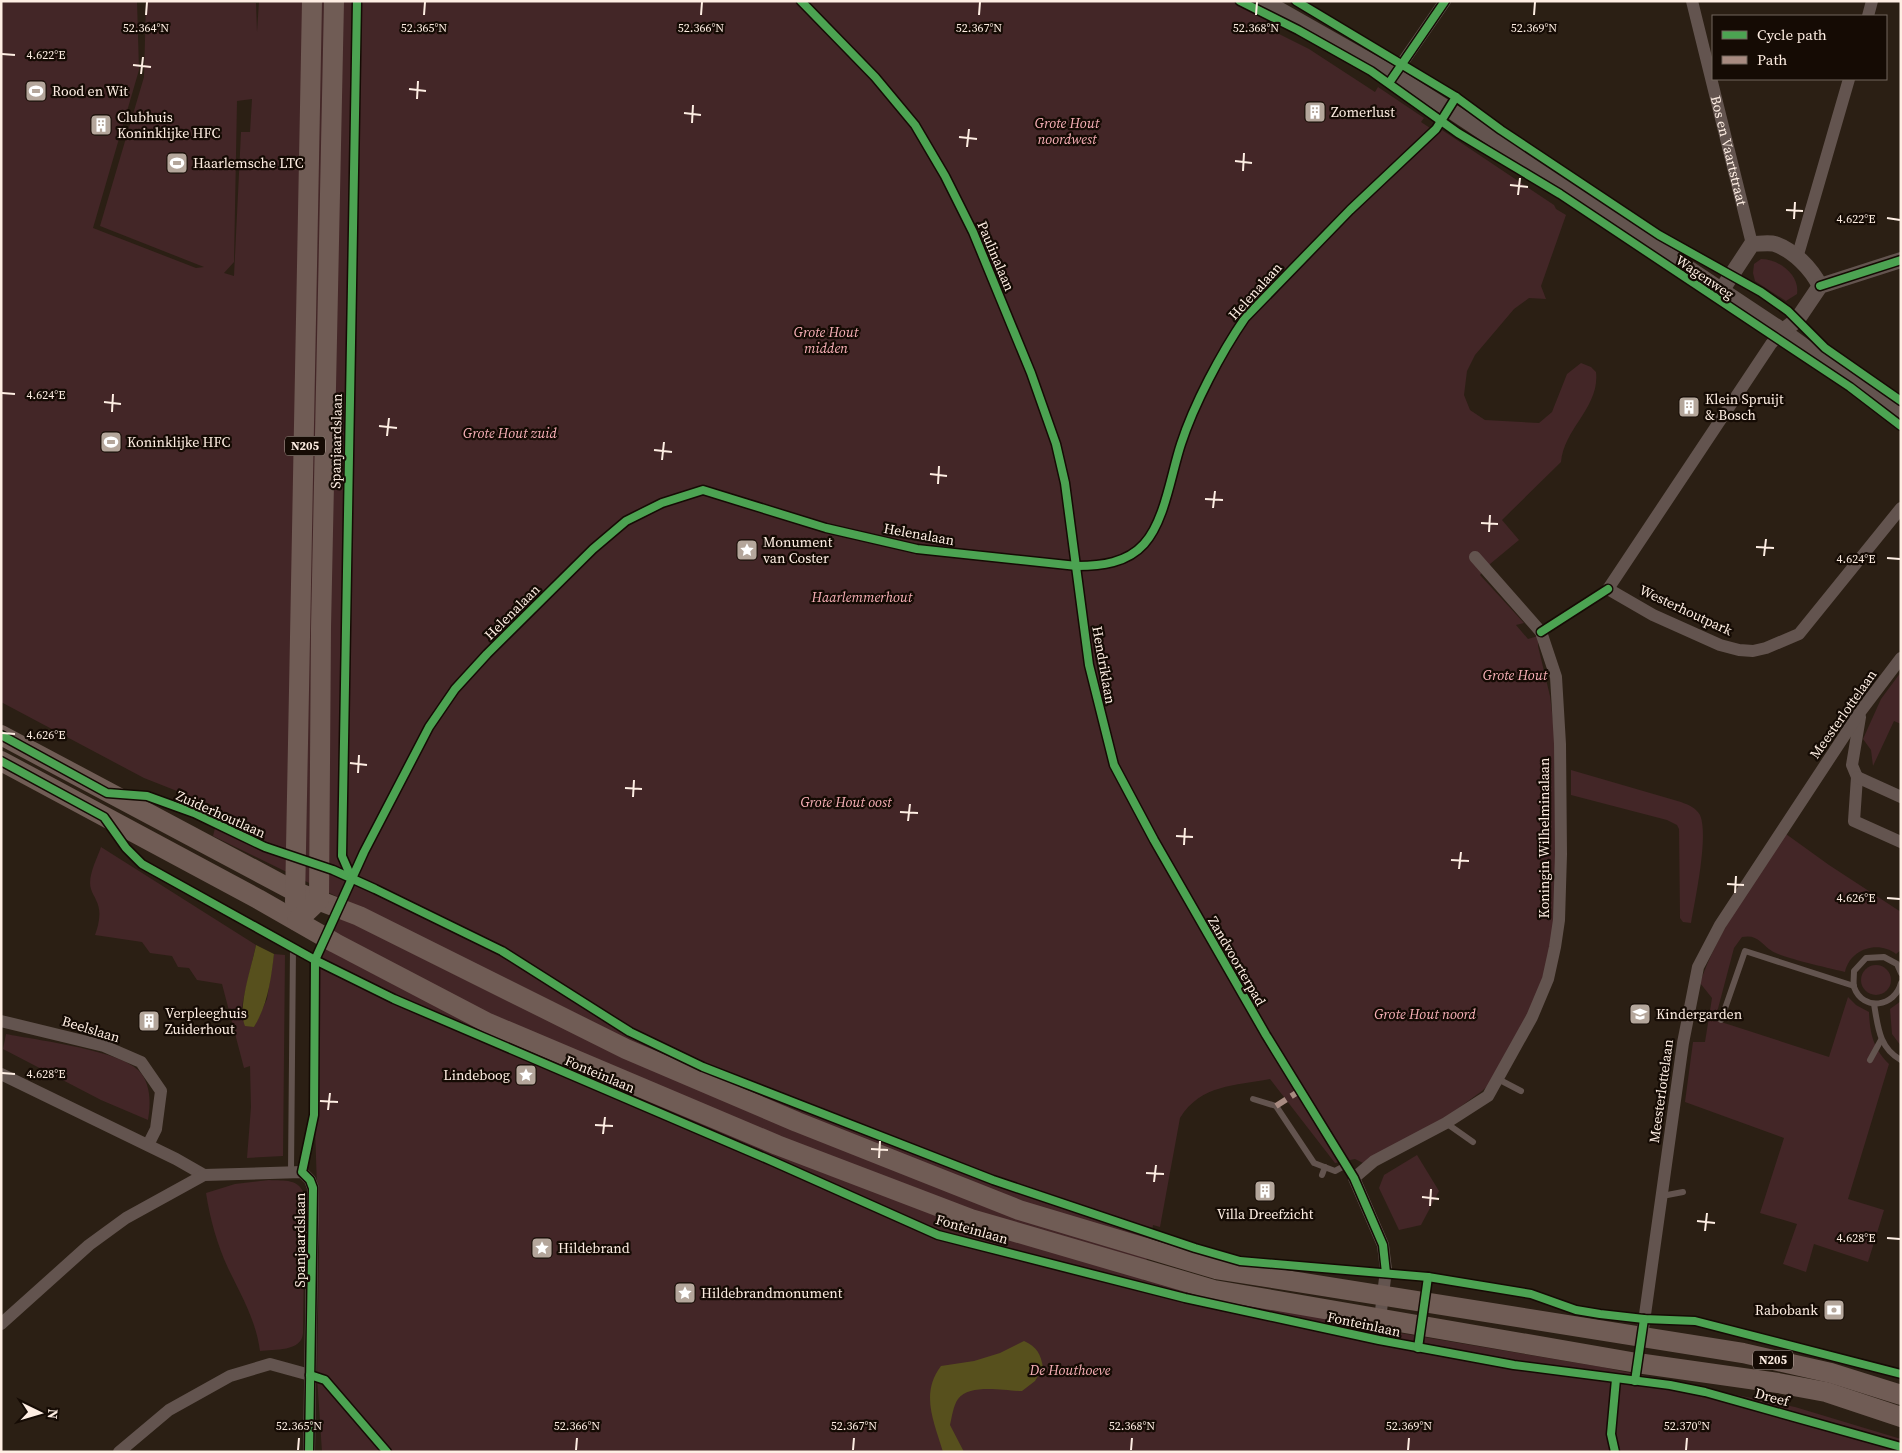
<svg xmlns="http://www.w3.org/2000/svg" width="1902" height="1453" viewBox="0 0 1902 1453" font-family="'Source Serif 4',serif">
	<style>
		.green { fill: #432627; fill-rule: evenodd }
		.water { fill: #57501d }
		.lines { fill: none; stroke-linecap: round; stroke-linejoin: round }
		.service { stroke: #63544f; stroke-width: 6 }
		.minor { stroke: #63544f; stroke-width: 12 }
		.tertiary { stroke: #63544f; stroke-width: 16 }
		.primary { stroke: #705c55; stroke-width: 20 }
		.quiet { stroke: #a88b81; stroke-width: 6; stroke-dasharray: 12 6; stroke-linecap: butt }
		.cycleway-casing { stroke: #150b04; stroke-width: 11 }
		.cycleway { stroke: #4ca352; stroke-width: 8 }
		.ticks { fill: none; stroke: #feeee3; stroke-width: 2 }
		.labels { text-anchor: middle; stroke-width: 4.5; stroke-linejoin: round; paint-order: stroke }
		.shield { fill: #150b04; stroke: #b8aaa0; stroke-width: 1 }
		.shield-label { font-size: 12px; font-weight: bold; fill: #feeee3 }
		.poi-label { font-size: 14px; fill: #feeee3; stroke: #150b04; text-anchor: start }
		.park-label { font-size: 14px; font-style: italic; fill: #f9b1b8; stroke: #150b04 }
		.street-label { font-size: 14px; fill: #feeee3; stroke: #150b04 }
		.ticks-label { font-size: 12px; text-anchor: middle; fill: #feeee3; stroke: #150b04; stroke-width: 4.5; stroke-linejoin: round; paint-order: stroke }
	</style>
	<rect width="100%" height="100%" fill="#2b1f14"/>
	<g class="green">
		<path d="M1 1H137L139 70 93 228 196 268 204 267 100 226 144 77 146 1 256 3 257 32 259 1H1232L1274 24 1271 30 1309 49 1375 92 1378 87 1424 118 1421 122 1433 130 1436 126 1554 205 1556 209 1566 215 1541 286 1546 299 1529 298 1514 309 1475 355 1467 371 1464 395 1470 410 1485 420 1539 423 1552 412 1567 374 1581 363 1591 367 1596 372C1600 407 1564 428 1561 462L1502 520 1519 540 1490 564 1480 575 1524 623 1516 625 1528 639 1538 636V646L1550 696 1554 729 1556 907 1544 994 1494 1080 1482 1091 1449 1115 1363 1163 1355 1159 1335 1163 1270 1079C1235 1086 1201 1084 1180 1118L1160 1227 1153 1225 1143 1280 1370 1328 1602 1367 1795 1407 1901 1439V1452H322L317 1377 319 1248 310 975 346 901 213 836 220 808 144 778 1 702ZM252 99 250 132H241L234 276 224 273 234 262 237 101Z"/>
		<path d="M1761 259C1779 259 1800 275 1797 294L1786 301 1755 281 1753 273 1754 264Z"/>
		<path d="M1901 672V724L1894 721 1873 766 1871 750 1863 739 1881 699Z"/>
		<path d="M1571 770 1681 802C1689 805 1696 808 1700 815 1709 835 1695 900 1691 923L1683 922 1680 918 1679 829 1677 825 1667 820 1571 795Z"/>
		<path d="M1786 834 1829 865 1901 912V950L1896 954C1878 940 1850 949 1845 972 1830 968 1782 958 1772 951 1761 944 1758 934 1742 937L1734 948 1715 1020 1829 1057 1848 997 1856 1005 1869 1012C1870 1034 1873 1048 1889 1064L1848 1199 1884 1210 1868 1262 1814 1244 1806 1272 1783 1264 1797 1224 1760 1213 1784 1138 1685 1102 1693 1042H1705L1712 998 1700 983C1719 928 1754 882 1786 834Z"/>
		<path d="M101 847 256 945 243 1001 241 1018 254 1027 267 999 274 954 285 955 283 1156 247 1158 251 1107 250 1066 244 1068 222 984 197 980 189 968 178 967 172 956 150 953 142 942 95 935C99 924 102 911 96 900 95 897 92 893 91 889 87 877 97 859 101 847Z"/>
		<circle cx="1876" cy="980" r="15"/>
		<path d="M1901 1001V1046L1892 1034 1890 1009Z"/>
		<path d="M6 1034C36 1040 118 1050 138 1070 151 1082 151 1104 148 1120L101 1100 3 1049Z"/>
		<path d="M1417 1155 1439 1191 1421 1225 1399 1230 1379 1188 1384 1175Z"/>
		<path d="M269 1180C285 1181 299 1178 305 1196L303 1333C302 1352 274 1349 260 1351 256 1320 241 1295 228 1268 217 1244 210 1219 206 1193L235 1184Z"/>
	</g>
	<g class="water">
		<path d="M256 945 274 954C271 979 268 1004 254 1027L245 1026C237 1008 252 966 256 945Z"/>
		<circle cx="685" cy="1293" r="9"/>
		<path d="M1024 1341C1037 1347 1041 1354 1043 1368L1035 1381 1022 1391C1005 1391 970 1383 958 1399 953 1406 952 1417 950 1425L964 1452H943C934 1421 920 1394 941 1366L974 1361 1000 1353Z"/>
	</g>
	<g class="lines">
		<g class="service">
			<path d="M1901 973 1897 964 1884 957 1866 958 1854 971C1854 976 1853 983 1854 987 1863 1012 1895 1007 1901 983"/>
			<path d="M1874 1004C1878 1027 1879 1048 1901 1060"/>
			<path d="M1721 1020 1745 951 1854 986"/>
			<path d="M1870 1060 1881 1040"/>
			<path d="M1498 1079 1521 1091"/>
			<path d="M1253 1099 1276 1106 1314 1163 1335 1171 1346 1165 1354 1178"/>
			<path d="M1446 1123 1473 1142"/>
			<path d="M291 1171 293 947"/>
			<path d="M1322 1175 1325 1167"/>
			<path d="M1662 1196 1683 1192"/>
		</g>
		<g class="minor">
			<path id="s1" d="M1692 1 1752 244"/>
			<path d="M1868 16 1872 1"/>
			<path d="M1394 75 1445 1"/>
			<path d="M1797 258 1849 79"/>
			<path d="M1783 331 1771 344 1608 589 1653 615 1720 645 1739 650 1753 651 1766 648 1799 634 1901 508"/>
			<path d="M1860 717 1852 765 1857 777 1854 821 1901 842"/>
			<path d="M1857 777 1901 797"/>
			<path d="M1 1021 104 1046 141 1062 161 1091 156 1129 148 1145"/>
			<path d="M1 1074 176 1159 204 1175"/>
			<path d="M1380 1319 1386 1270 1383 1245 1354 1178 1374 1161 1446 1123 1488 1096 1532 1017 1548 979 1555 947 1559 920 1561 854 1560 744 1556 677 1541 632 1475 557"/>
			<path d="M1 1324 89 1245 126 1218 204 1175 302 1172 310 1180 313 1188 309 1452"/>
			<path d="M1642 1336 1683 1043 1698 967 1720 925 1860 712 1901 658"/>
			<path d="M119 1452 169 1410 230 1376 270 1364 310 1375"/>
		</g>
		<g class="tertiary">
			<path d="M1264 1 1394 75 1456 114 1783 331 1901 417"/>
			<path d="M1721 291 1752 244C1758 244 1769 242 1775 244 1794 251 1811 268 1820 286"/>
			<path d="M1783 331 1797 320 1820 286 1901 260"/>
		</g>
		<g class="primary">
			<path d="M1 735 294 891 359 916 626 1049 797 1122 1019 1210 1216 1269 1743 1353 1831 1373 1901 1395"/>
			<path d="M1 761 258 899 335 943 488 1023 777 1145 971 1219 1214 1290 1637 1363 1778 1383 1826 1392 1901 1417"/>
			<path d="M295 902 312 1"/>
			<path d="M297 921 319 900 321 628 334 1"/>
		</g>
		<path class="quiet" d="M1276 1106 1301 1090"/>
		<g class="cycleway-casing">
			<g id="cycleway">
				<path d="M801 1 875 77 915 125 945 176 973 232 1031 373 1056 444 1065 483 1089 665 1114 765 1154 840 1266 1035 1354 1178 1383 1245 1386 1273"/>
				<path d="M1240 1 1298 30 1371 71 1458 133 1560 194 1850 387 1901 426"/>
				<path d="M1296 1 1456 97 1501 130 1659 235 1761 292 1788 311 1825 348 1901 401"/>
				<path d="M1389 83 1445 1"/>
				<path d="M1820 286 1901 260"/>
				<path d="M1541 632 1608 589"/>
				<path d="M1 735 107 793 147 796 194 813 265 847 333 870 375 889 502 951 630 1032 703 1067 993 1180 1195 1248 1240 1261 1428 1277 1531 1294 1576 1310 1600 1314 1644 1319 1695 1321 1901 1374"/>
				<path d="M1 761 104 817 126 848 142 864 315 960 394 999 772 1161 938 1235 1185 1298 1379 1340 1514 1365 1670 1385 1705 1392 1901 1447"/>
				<path d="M352 879 342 856 357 1"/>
				<path d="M1418 1348 1428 1277"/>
				<path d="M310 1375 325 1380 387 1452"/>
				<path d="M1635 1381 1644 1319"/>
				<path d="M309 1452 313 1188 310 1180 302 1172 314 1115 315 960 364 852 429 727 455 689 487 654 593 549 626 521 662 503 703 490 826 528 917 549 1077 566C1101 566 1127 563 1144 544 1165 521 1171 474 1181 444 1194 404 1221 353 1245 318L1350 210 1436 129 1456 97"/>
				<path d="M1615 1452 1611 1434 1616 1379"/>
			</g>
		</g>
		<use href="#cycleway" class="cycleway"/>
	</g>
	<path class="ticks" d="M146 15 147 2M424 15 425 2M701 15 702 2M979 15 980 2M1256 15 1257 2M1534 15 1535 2M2 54 15 55M133 65 151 67M141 74 143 57M409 89 426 91M417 99 418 81M684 113 701 115M692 123 693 105M959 137 977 139M967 147 969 129M1235 161 1252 163M1243 171 1244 153M1510 185 1528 187M1518 195 1520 178M1786 210 1803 211M1887 218 1900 220M1794 219 1795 202M2 393 15 394M104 402 121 404M112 412 113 394M379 426 397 428M387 436 389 418M654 450 672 452M662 460 664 442M930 474 947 476M938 484 939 466M1205 499 1223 500M1213 508 1215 491M1481 523 1498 524M1489 532 1490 515M1756 547 1774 548M1764 556 1766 539M1887 558 1900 559M2 733 15 734M350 763 367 765M358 773 359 755M625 788 642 789M633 797 634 780M900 812 918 813M908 821 910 804M1176 836 1193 837M1184 845 1185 828M1451 860 1469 861M1459 869 1461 852M1727 884 1744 885M1735 893 1736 876M1887 898 1900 899M2 1073 15 1074M320 1101 338 1102M328 1110 330 1093M595 1125 613 1126M603 1134 605 1117M871 1149 888 1150M879 1158 880 1141M1146 1173 1164 1174M1154 1182 1156 1165M1422 1197 1439 1199M1430 1206 1431 1189M1697 1221 1715 1223M1705 1231 1707 1213M1887 1238 1900 1239M298 1450 299 1438M576 1450 577 1438M853 1450 854 1438M1131 1450 1132 1438M1408 1450 1409 1438M1686 1450 1687 1438"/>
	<defs>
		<g id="stadium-square" transform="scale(1.125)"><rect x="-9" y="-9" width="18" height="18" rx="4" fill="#b4a69b" stroke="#150b04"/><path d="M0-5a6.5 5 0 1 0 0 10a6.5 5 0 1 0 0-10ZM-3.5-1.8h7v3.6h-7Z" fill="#fff"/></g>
		<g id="building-square" transform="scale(1.125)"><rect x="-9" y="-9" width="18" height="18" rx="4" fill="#b4a69b" stroke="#150b04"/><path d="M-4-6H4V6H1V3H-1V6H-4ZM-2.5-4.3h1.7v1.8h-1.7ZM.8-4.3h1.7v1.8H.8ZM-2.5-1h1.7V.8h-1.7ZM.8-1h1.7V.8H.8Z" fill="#fff"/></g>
		<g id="sight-square" transform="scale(1.125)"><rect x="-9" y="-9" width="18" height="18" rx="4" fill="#b4a69b" stroke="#150b04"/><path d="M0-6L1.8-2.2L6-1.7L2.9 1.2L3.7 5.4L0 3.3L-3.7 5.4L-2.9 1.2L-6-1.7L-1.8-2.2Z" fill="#fff"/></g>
		<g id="school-square" transform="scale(1.125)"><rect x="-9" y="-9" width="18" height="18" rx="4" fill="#b4a69b" stroke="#150b04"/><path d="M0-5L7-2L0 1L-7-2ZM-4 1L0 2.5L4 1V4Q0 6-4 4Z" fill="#fff"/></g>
		<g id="bank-square" transform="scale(1.125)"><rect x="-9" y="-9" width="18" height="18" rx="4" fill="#b4a69b" stroke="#150b04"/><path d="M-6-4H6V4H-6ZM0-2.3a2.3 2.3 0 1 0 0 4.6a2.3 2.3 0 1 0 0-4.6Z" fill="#fff"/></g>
	</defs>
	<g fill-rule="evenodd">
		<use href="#stadium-square" x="36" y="91"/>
		<use href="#building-square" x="1315" y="112"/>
		<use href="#building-square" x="101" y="125"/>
		<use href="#stadium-square" x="177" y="163"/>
		<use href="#building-square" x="1689" y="407"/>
		<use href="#stadium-square" x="111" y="442"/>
		<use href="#sight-square" x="747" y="550"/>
		<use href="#school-square" x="1640" y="1014"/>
		<use href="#building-square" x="149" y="1021"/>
		<use href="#sight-square" x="526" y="1075"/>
		<use href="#building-square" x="1265" y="1191"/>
		<use href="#sight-square" x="542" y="1248"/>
		<use href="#sight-square" x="685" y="1293"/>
		<use href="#bank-square" x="1834" y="1310"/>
	</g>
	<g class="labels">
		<g class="shield">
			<rect x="285" y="436.5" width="40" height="19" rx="4"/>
			<rect x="1753" y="1350.5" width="40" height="19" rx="4"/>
		</g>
		<g class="shield-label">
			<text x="305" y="450">N205</text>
			<text x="1773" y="1364">N205</text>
		</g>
		<g class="poi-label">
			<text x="52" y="96">Rood en Wit</text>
			<text x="1331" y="117">Zomerlust</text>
			<text x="117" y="122">Clubhuis<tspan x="117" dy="16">Koninklijke HFC</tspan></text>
			<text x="193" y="168">Haarlemsche LTC</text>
			<text x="1705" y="404">Klein Spruijt<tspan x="1705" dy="16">&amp; Bosch</tspan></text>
			<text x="127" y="447">Koninklijke HFC</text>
			<text x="763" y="547">Monument<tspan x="763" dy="16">van Coster</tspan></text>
			<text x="165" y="1018">Verpleeghuis<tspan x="165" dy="16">Zuiderhout</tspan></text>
			<text x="1656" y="1019">Kindergarden</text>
			<text x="510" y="1080" text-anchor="end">Lindeboog</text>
			<text x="1265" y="1219" text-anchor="middle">Villa Dreefzicht</text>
			<text x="558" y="1253">Hildebrand</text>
			<text x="701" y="1298">Hildebrandmonument</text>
			<text x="1818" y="1315" text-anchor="end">Rabobank</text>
		</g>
		<g class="park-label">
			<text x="1067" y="128">Grote Hout<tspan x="1067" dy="16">noordwest</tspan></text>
			<text x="826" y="337">Grote Hout<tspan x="826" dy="16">midden</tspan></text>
			<text x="510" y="438">Grote Hout zuid</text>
			<text x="862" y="602">Haarlemmerhout</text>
			<text x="1515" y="680">Grote Hout</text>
			<text x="846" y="807">Grote Hout oost</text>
			<text x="1425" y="1019">Grote Hout noord</text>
			<text x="1070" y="1375">De Houthoeve</text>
		</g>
		<g class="street-label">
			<text dy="5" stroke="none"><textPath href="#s1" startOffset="154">Bos en Vaartstraat</textPath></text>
			<text transform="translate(996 256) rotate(67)" y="5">Paulinalaan</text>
			<text transform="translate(1705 277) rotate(34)" y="5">Wagenweg</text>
			<text transform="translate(1255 291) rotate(-48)" y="5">Helenalaan</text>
			<text transform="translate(336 441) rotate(-89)" y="5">Spanjaardslaan</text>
			<text transform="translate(919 534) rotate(10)" y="5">Helenalaan</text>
			<text transform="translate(1686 610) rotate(25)" y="5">Westerhoutpark</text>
			<text transform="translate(512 612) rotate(-45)" y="5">Helenalaan</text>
			<text transform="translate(1104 665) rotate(80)" y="5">Hendriklaan</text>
			<text transform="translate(1843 714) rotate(-55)" y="5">Meesterlottelaan</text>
			<text transform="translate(221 814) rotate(24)" y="5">Zuiderhoutlaan</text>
			<text transform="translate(1544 838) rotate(-90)" y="5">Koningin Wilhelminalaan</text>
			<text transform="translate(1237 961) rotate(60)" y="5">Zandvoorterpad</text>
			<text transform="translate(91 1029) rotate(17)" y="5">Beelslaan</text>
			<text transform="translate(600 1074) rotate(23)" y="5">Fonteinlaan</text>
			<text transform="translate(1661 1091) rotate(-82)" y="5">Meesterlottelaan</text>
			<text transform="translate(972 1229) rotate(16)" y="5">Fonteinlaan</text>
			<text transform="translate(300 1240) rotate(-90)" y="5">Spanjaardslaan</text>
			<text transform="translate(1364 1324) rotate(12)" y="5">Fonteinlaan</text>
			<text transform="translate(1772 1397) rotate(15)" y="5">Dreef</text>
		</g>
	</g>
	<g class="ticks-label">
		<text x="146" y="32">52.364°N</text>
		<text x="424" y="32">52.365°N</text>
		<text x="701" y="32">52.366°N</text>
		<text x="979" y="32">52.367°N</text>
		<text x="1256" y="32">52.368°N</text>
		<text x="1534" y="32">52.369°N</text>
		<text x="46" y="59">4.622°E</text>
		<text x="1856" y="223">4.622°E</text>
		<text x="46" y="399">4.624°E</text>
		<text x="1856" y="563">4.624°E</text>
		<text x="46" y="739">4.626°E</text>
		<text x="1856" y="902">4.626°E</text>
		<text x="46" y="1078">4.628°E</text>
		<text x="1856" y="1242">4.628°E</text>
		<text x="299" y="1430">52.365°N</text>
		<text x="577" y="1430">52.366°N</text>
		<text x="854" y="1430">52.367°N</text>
		<text x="1132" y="1430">52.368°N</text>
		<text x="1409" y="1430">52.369°N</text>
		<text x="1687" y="1430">52.370°N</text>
	</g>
	<rect width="1902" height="1453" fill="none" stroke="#feeee3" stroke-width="5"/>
	<rect x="1712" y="15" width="175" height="65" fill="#150b04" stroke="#72665d"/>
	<rect x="1722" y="31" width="25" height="8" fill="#4ca352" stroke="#72665d"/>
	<text x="1757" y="40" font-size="15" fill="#feeee3">Cycle path</text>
	<rect x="1722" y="56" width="25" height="8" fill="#a88b81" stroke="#72665d"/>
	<text x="1757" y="65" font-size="15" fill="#feeee3">Path</text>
	<g transform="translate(40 1413) rotate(95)" stroke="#150b04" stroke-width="4" paint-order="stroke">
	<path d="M0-4L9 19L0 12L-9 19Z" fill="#feeee3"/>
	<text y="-8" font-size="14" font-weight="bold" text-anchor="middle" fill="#feeee3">N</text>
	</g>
</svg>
